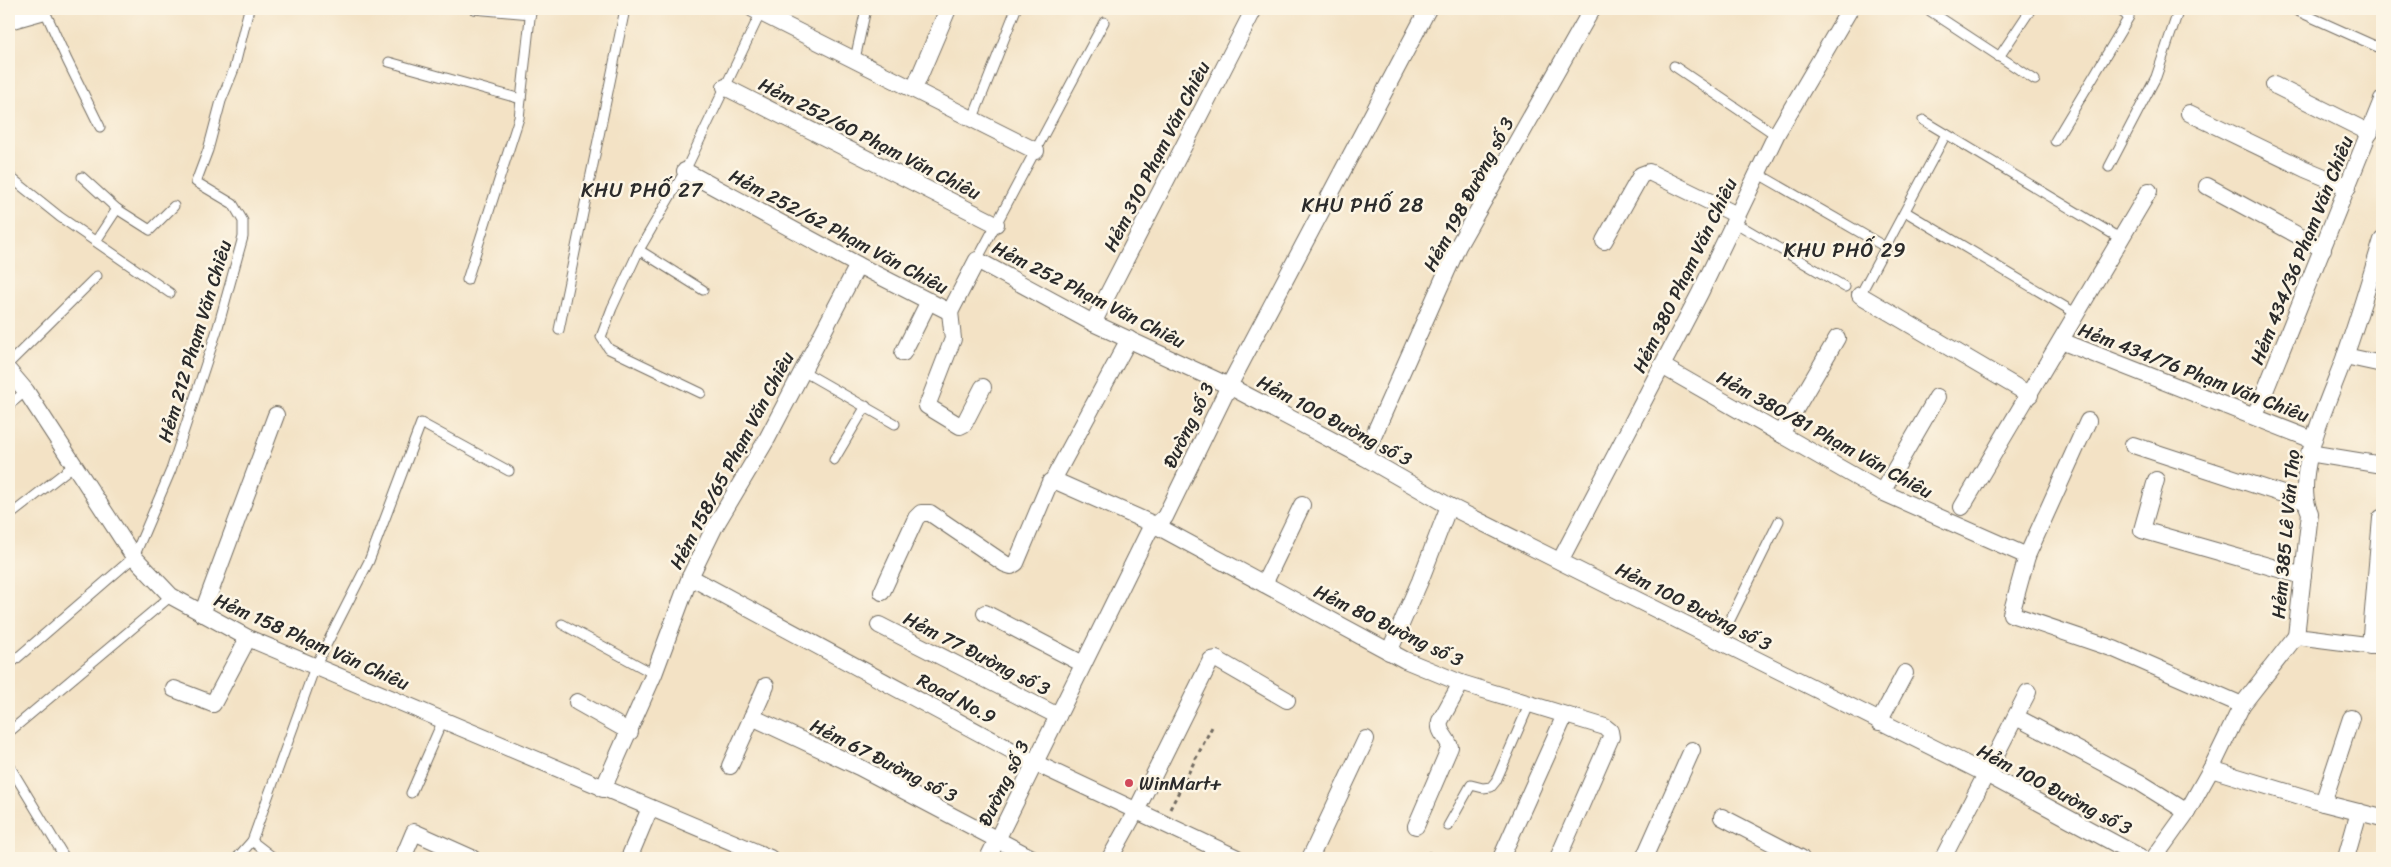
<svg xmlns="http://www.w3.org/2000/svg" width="2391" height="867" viewBox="0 0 2391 867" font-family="Sriracha,sans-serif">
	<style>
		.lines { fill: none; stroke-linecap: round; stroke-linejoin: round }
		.service-casing { stroke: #716b61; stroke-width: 11 }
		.minor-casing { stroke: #716b61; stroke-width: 18 }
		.secondary-casing { stroke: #716b61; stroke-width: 24 }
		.path { stroke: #716b61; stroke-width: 3; stroke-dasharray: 4 4; stroke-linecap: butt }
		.service { stroke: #fff; stroke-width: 9 }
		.minor { stroke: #fff; stroke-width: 16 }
		.secondary { stroke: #fff; stroke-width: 22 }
		.poi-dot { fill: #d1495b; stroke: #fcf5e5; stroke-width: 2 }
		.labels { text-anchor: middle; stroke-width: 5; stroke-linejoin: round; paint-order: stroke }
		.street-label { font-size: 19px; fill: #2b2b2b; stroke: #fcf5e5 }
		.poi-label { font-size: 19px; fill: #2b2b2b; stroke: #fcf5e5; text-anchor: start }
		.neighbourhood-label { font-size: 20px; letter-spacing: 1px; fill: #2b2b2b; stroke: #fcf5e5 }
	</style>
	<rect width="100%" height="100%" fill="#fcf5e5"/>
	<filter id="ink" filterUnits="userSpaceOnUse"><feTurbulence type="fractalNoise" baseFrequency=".02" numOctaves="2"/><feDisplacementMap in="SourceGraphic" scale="10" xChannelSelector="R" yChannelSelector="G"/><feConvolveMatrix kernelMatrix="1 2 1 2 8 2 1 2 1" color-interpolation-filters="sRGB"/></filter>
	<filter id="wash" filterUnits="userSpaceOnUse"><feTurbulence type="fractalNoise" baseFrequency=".0096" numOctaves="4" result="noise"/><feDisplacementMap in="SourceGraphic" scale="20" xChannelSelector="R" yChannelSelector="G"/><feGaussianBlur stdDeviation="1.12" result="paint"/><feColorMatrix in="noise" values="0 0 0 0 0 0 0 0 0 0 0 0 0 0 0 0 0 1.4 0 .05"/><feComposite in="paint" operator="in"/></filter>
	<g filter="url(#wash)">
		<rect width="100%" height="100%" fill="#f3e2c5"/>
	</g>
	<g filter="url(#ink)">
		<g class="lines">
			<g class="service-casing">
				<g id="service">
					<path d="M44 9 67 60 100 127"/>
					<path d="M473 9 531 14"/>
					<path d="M1927 9 2035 80"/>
					<path d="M2293 9 2382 49"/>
					<path d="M1999 57 2031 9"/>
					<path d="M855 59 866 9"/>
					<path d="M389 62 521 99"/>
					<path d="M1674 66 1776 135"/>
					<path d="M973 118 1016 9"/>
					<path d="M1923 120 2121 239"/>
					<path d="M2055 141 2129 17 2118 9"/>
					<path d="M2109 167 2156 77 2179 9"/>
					<path d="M1757 173 1887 248"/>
					<path d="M9 176 60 217 170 293"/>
					<path d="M82 177 117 209 96 241"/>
					<path d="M117 209 150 230 174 206"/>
					<path d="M1906 212 2077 314"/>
					<path d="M1734 222 1845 287"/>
					<path d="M639 250 703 290"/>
					<path d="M977 260 1104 22"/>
					<path d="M467 280 519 118 531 9"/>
					<path d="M1860 295 1946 134"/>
					<path d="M559 330 625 9"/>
					<path d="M9 363 97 276"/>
					<path d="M801 370 895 424"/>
					<path d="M701 393 609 349 601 337 612 308 639 250 685 171 761 12"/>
					<path d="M9 405 26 391"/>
					<path d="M834 460 866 406"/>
					<path d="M9 516 73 466"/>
					<path d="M562 624 654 674"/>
					<path d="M1719 642 1779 521"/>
					<path d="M9 665 134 557 171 470 218 327 243 237V221L233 204 196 182 208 150 221 101 234 69 249 9"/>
					<path d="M9 732 171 596"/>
					<path d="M9 765 65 858"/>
					<path d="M411 793 443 720"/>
					<path d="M1448 826 1471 785 1483 788 1491 787 1496 781 1529 705"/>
					<path d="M252 841 274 858"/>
					<path d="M237 858 252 841 315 667 369 561 421 423 509 471"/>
					<path d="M1428 858 1429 857"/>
				</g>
			</g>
			<g class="minor-casing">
				<g id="minor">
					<path d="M753 9 1036 151"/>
					<path d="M2274 85 2370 133"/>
					<path d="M725 87 996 224"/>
					<path d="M914 89 948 9"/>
					<path d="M2189 113 2305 169 2348 187"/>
					<path d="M685 171 858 265 950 312 977 260 1093 323 1229 386 1364 457 1449 506 1986 774 2142 858"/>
					<path d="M2207 186 2323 249"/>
					<path d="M2382 240C2370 278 2359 318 2345 356 2331 396 2291 474 2310 513L2296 636 2382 647"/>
					<path d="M1604 241 1641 175 1649 172 1737 215"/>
					<path d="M1860 295 2030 395"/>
					<path d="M950 312 953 339 927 406 960 426 964 424 983 387"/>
					<path d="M1093 323 1254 9"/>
					<path d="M2061 341 2313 440"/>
					<path d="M903 353 929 301"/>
					<path d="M2345 356 2382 364"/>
					<path d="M1662 366 1882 492 2027 556"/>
					<path d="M9 371 26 391 134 557 171 596 248 638 770 858"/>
					<path d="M2255 416 2382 100"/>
					<path d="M2088 421 2027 556 2011 614 2114 649 2242 705"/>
					<path d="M1781 434 1837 338"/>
					<path d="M2133 445 2304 501"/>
					<path d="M2309 453 2382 465"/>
					<path d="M1364 457 1458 246 1592 9"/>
					<path d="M1053 480 1129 339"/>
					<path d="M2156 480 2142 530 2303 576"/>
					<path d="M1882 492 1937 397"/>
					<path d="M1962 507 2149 191"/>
					<path d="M1560 561 1700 293 1776 135 1850 9"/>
					<path d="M690 577 1035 763 1237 858"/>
					<path d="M1264 584 1302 505"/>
					<path d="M882 592 916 518 921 513H930L1005 564 1011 566 1016 563 1050 482H1058L1155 525 1405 660 1461 683 1605 727 1610 731 1611 737 1558 858"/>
					<path d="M985 613 1083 664"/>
					<path d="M202 614 276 415"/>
					<path d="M879 625 1058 716"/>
					<path d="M2296 636 2242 705 2211 769 2323 803 2382 818"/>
					<path d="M2370 646 2381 518"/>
					<path d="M1389 652 1420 581 1449 506"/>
					<path d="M174 689 213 704 248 638"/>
					<path d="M577 702 630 732"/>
					<path d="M752 717 859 767 1032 858"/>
					<path d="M2016 717 2139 782 2187 812"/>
					<path d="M1879 722 1905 673"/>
					<path d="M730 766 766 686"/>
					<path d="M603 789 654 674 690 577 714 528 767 439 858 265"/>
					<path d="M2323 803 2351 718"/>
					<path d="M1722 817 1801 858"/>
					<path d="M1416 826 1450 747C1447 736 1438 733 1440 721L1461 683"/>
					<path d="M403 858 414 832 472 858"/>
					<path d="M629 858 650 808"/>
					<path d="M988 858 1149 531 1165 517 1229 386 1428 9"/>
					<path d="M1110 858 1136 811 1211 660 1216 659 1287 700"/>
					<path d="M1310 858 1366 739"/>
					<path d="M1501 858 1565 715"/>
					<path d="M1644 858 1692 750"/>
					<path d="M1943 858 2028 692"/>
					<path d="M2154 858 2187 812 2211 769"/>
					<path d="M2346 858 2359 812"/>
				</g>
			</g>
			<g class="secondary-casing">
				<path id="secondary" d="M9 18 41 9"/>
			</g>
			<path class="path" d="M1170 809 1213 725"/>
			<use href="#service" class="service"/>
			<use href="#minor" class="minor"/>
			<use href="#secondary" class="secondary"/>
		</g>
	</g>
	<circle class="poi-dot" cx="1129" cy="783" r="5"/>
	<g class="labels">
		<g class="street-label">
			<text transform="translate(870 138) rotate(27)" y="7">Hẻm 252/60 Phạm Văn Chiêu</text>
			<text transform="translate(1156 156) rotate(-63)" y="7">Hẻm 310 Phạm Văn Chiêu</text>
			<text transform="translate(1468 194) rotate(-62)" y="7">Hẻm 198 Đường số 3</text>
			<text transform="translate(839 231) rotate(28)" y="7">Hẻm 252/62 Phạm Văn Chiêu</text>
			<text transform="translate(2301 250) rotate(-68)" y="7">Hẻm 434/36 Phạm Văn Chiêu</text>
			<text transform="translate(1684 275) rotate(-64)" y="7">Hẻm 380 Phạm Văn Chiêu</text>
			<text transform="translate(1089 294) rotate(27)" y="7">Hẻm 252 Phạm Văn Chiêu</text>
			<text transform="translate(194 341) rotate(-73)" y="7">Hẻm 212 Phạm Văn Chiêu</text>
			<text transform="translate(2194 372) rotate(21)" y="7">Hẻm 434/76 Phạm Văn Chiêu</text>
			<text transform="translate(1335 420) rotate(28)" y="7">Hẻm 100 Đường số 3</text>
			<text transform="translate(1188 425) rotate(-64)" y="7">Đường số 3</text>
			<text transform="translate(1825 434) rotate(29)" y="7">Hẻm 380/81 Phạm Văn Chiêu</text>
			<text transform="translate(731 460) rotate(-62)" y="7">Hẻm 158/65 Phạm Văn Chiêu</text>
			<text transform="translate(2285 534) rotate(-85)" y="7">Hẻm 385 Lê Văn Thọ</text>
			<text transform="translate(1694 606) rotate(27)" y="7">Hẻm 100 Đường số 3</text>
			<text transform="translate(1389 625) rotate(26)" y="7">Hẻm 80 Đường số 3</text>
			<text transform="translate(312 641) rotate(24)" y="7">Hẻm 158 Phạm Văn Chiêu</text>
			<text transform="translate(977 653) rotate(27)" y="7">Hẻm 77 Đường số 3</text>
			<text transform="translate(957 698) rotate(28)" y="7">Road No.9</text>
			<text transform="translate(884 760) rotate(27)" y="7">Hẻm 67 Đường số 3</text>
			<text transform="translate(1003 783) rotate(-64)" y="7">Đường số 3</text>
			<text transform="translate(2055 789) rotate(28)" y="7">Hẻm 100 Đường số 3</text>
		</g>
		<g class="poi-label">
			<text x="1139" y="790">WinMart+</text>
		</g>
		<g class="neighbourhood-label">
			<text x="642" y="197">KHU PHỐ 27</text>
			<text x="1363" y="212">KHU PHỐ 28</text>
			<text x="1845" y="257">KHU PHỐ 29</text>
		</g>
	</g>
	<rect width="2391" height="867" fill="none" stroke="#fcf5e5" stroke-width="30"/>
</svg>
